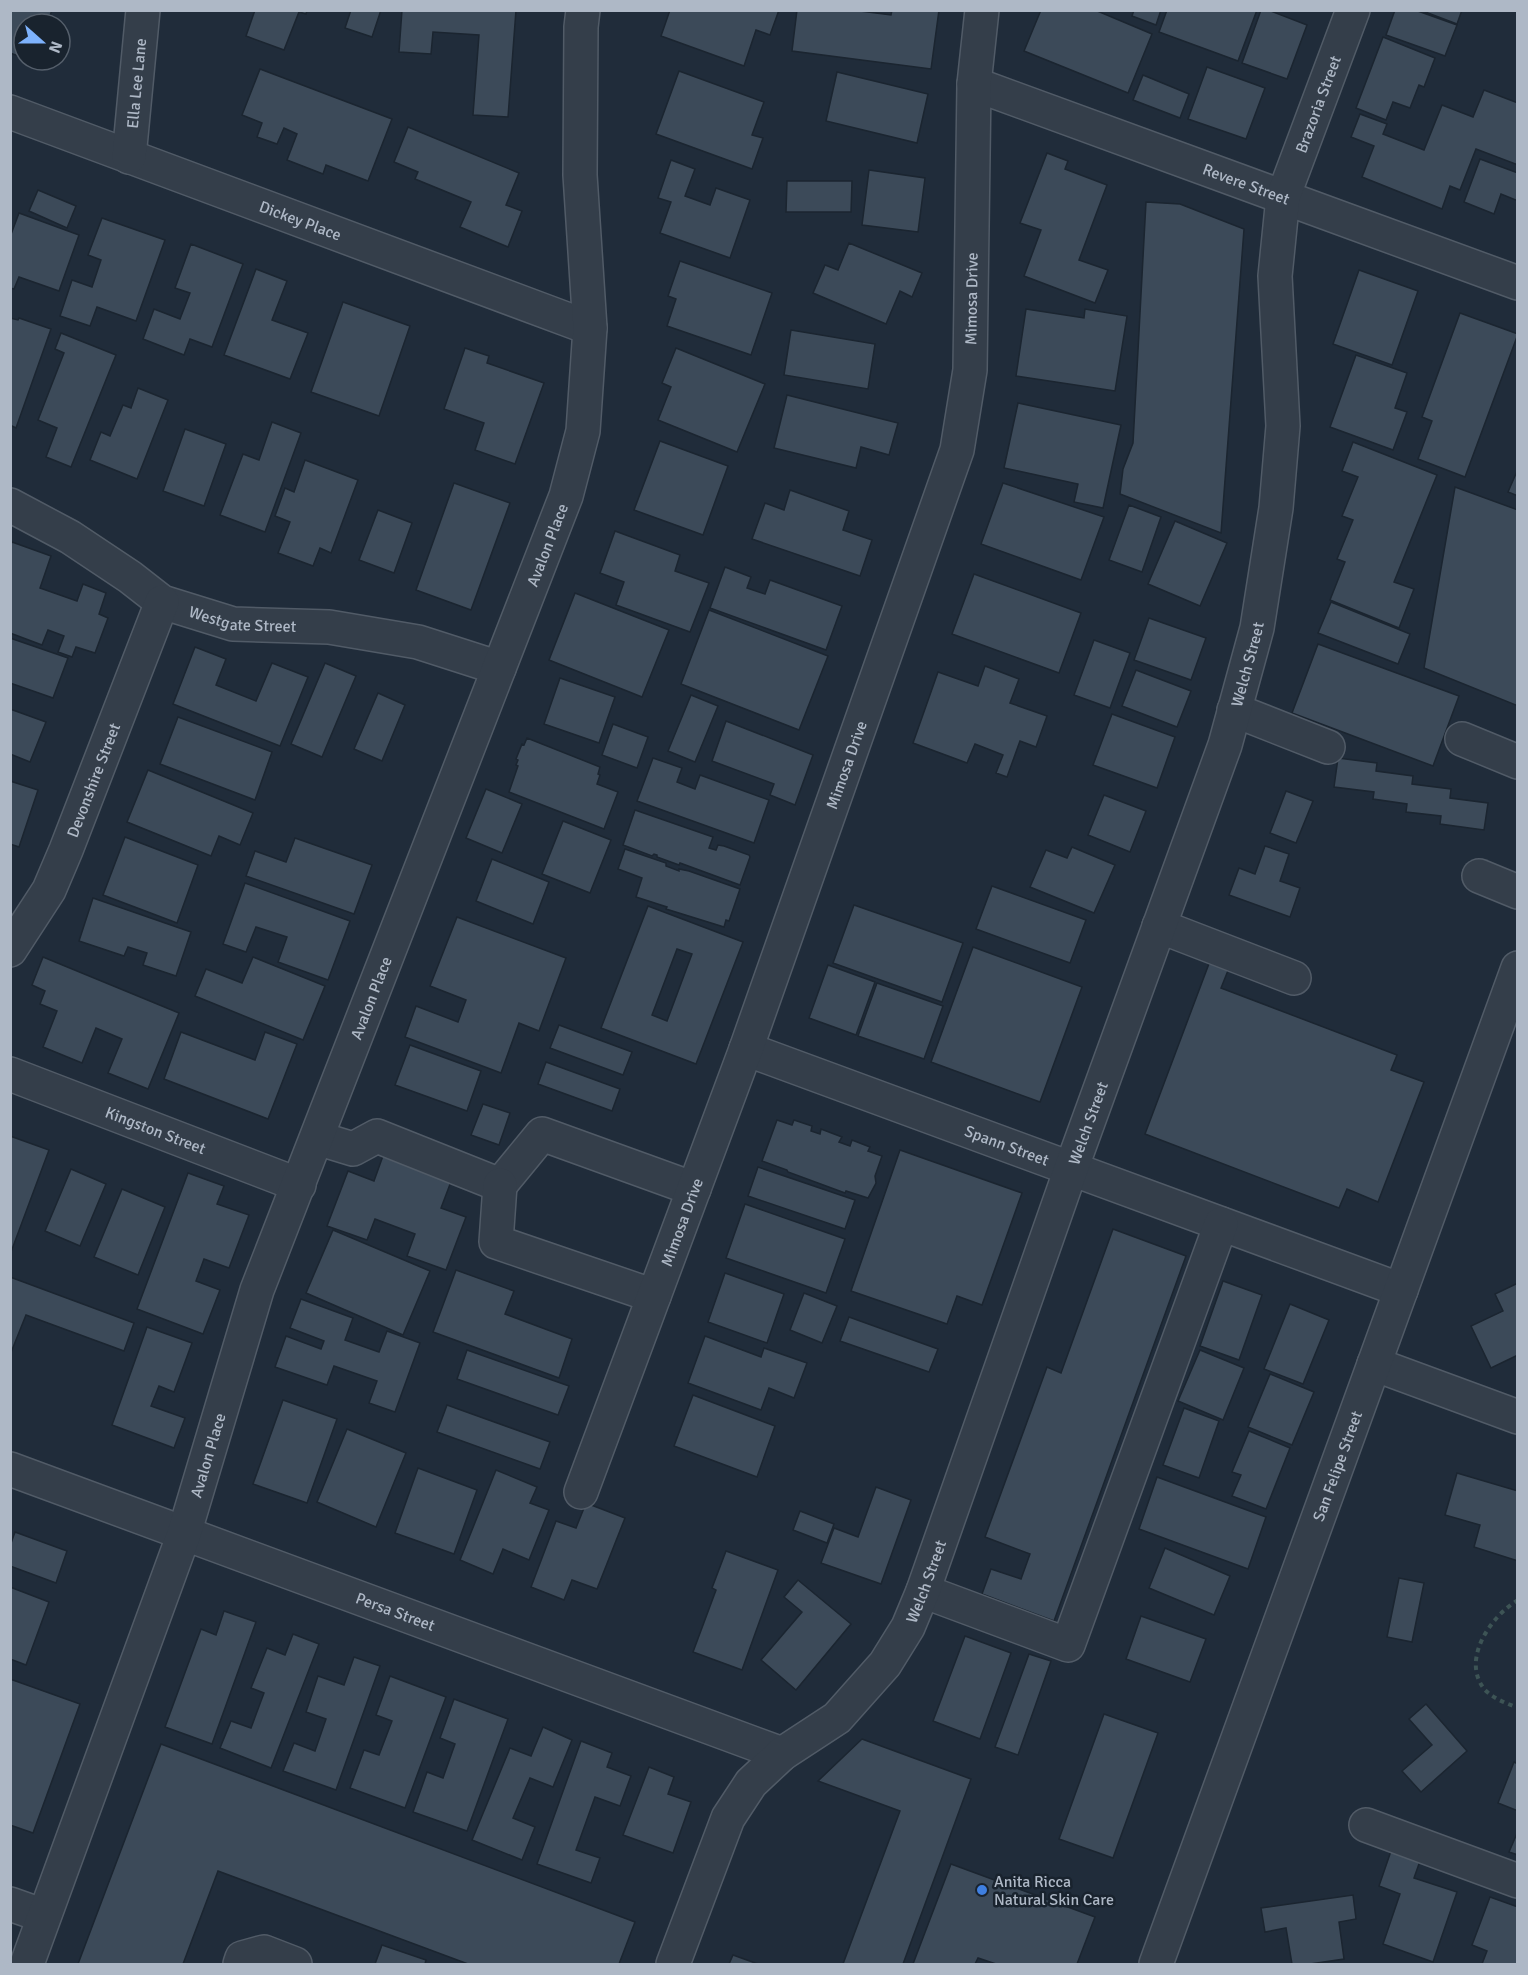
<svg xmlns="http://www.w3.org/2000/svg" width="1528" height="1975" viewBox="0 0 1528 1975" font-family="Signika,sans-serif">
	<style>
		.building { fill: #3c4a59; stroke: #1b2530; stroke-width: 1.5; fill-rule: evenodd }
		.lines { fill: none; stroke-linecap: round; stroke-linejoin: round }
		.minor-casing { stroke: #515b67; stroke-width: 36 }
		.path { stroke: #3d5455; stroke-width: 4; stroke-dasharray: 4.5 4.5; stroke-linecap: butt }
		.minor { stroke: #343e4a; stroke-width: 33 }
		.shop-dot { fill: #3f7fe0; stroke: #19232e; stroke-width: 2 }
		.labels { text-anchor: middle; stroke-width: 5; stroke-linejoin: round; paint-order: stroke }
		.street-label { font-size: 16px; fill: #aeb8c6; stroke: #19232e }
		.poi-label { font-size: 16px; fill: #aeb8c6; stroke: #19232e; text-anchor: start }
	</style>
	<rect width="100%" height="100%" fill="#202c3a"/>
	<g class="building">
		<path d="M10 10H52L47 24H24V58L10 53Z"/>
		<path d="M255 10H307L306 14 299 12 284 50 246 36Z"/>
		<path d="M351 10H381L372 37 345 28Z"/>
		<path d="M402 10H516L508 117 473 115 479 35 433 32 431 54 399 52Z"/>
		<path d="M670 10H779L770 35 756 30 744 66 661 36Z"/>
		<path d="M797 10H852L891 15 892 10H939L931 69 792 51Z"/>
		<path d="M1041 10H1095L1152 34 1128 93 1024 51Z"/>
		<path d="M1134 10H1161L1156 25 1132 16Z"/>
		<path d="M1167 10H1257L1238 61 1159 32Z"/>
		<path d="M1261 10H1268L1307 25 1287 79 1242 63Z"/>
		<path d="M1395 10H1415L1457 25 1445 56 1386 35Z"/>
		<path d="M1420 10H1462L1457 24Z"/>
		<path d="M1383 37 1435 58 1424 87 1419 85 1410 108 1393 102 1386 120 1356 108Z"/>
		<path d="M1207 67 1265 88 1246 139 1188 119Z"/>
		<path d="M260 69 392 119 368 181 326 165 323 174 287 160 297 134 284 128 277 144 257 137 262 123 242 115Z"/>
		<path d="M679 71 764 102 752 135 763 138 752 169 656 134Z"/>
		<path d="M837 72 928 94 917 143 826 121Z"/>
		<path d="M1143 75 1189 94 1180 118 1133 100Z"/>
		<path d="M1484 90 1518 103V165L1476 149 1460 190 1450 186 1442 209 1362 177 1374 146 1351 137 1360 114 1387 124 1383 134 1424 150 1442 105 1473 117Z"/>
		<path d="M408 127 519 173 506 205 522 211 508 247 460 227 471 202 415 179 418 172 394 162Z"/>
		<path d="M1047 153 1068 161 1065 169 1107 185 1079 260 1108 270 1095 303 1024 276 1041 230 1020 223Z"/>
		<path d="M1480 159 1518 173V201L1501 194 1494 214 1464 202Z"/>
		<path d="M671 160 695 169 685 196 710 205 716 188 750 200 730 258 660 233 671 202 658 198Z"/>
		<path d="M869 170 925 178 918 232 862 225Z"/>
		<path d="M787 181H852L851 212H786Z"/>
		<path d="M38 190 76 206 67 228 29 211Z"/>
		<path d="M1146 202 1180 204 1244 229 1221 533 1120 494 1123 469 1133 443Z"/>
		<path d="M19 213 79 235 59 291 19 277 14 289 10 288V237Z"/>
		<path d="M102 218 165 240 136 321 97 307 90 326 60 316 72 280 92 287 101 260 88 255Z"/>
		<path d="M849 243 922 273 912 297 900 291 886 324 813 293 825 265 838 270Z"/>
		<path d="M191 244 243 264 212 347 190 339 184 355 143 339 154 309 180 319 190 293 175 288Z"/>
		<path d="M680 261 772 293 751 355 667 326 676 299 668 296Z"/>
		<path d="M256 269 287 281 272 320 308 333 290 379 224 355Z"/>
		<path d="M1359 270 1418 291 1392 365 1333 344Z"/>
		<path d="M343 302 410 326 379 416 311 392Z"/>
		<path d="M1026 309 1084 318 1085 309 1127 316 1115 391 1016 376Z"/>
		<path d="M1460 313 1518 334 1465 477 1418 459 1432 421 1422 417Z"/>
		<path d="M10 318 18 320 19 318 51 329 16 428 10 425Z"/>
		<path d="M791 330 875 344 868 389 784 375Z"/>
		<path d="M61 333 116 355 71 467 46 457 57 428 38 420 64 353 55 349Z"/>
		<path d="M465 348 489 356 487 363 544 383 515 464 475 450 484 423 444 409Z"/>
		<path d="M676 348 765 384 737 452 658 420 671 387 662 383Z"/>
		<path d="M1356 355 1407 373 1395 408 1407 412 1393 450 1330 427Z"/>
		<path d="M138 388 168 400 137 479 90 460 101 432 110 436 123 405 131 408Z"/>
		<path d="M787 395 898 423 889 455 861 447 856 468 774 448Z"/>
		<path d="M1018 403 1121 425 1103 508 1074 502 1078 484 1004 468Z"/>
		<path d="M272 422 301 433 265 532 220 515 243 454 259 460Z"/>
		<path d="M185 429 226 444 204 506 163 491Z"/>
		<path d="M660 441 728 466 703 535 634 510Z"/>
		<path d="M1353 442 1437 475 1394 582 1414 589 1399 628 1330 600 1345 562 1337 559 1353 520 1342 516 1358 477 1342 471Z"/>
		<path d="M305 460 358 480 331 553 320 548 313 566 278 553 290 522 275 516 285 488 294 492Z"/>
		<path d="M1518 469V496L1508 492Z"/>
		<path d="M454 483 510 503 471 610 416 590Z"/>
		<path d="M1003 483 1104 517 1081 580 981 544Z"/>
		<path d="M1455 487 1518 510V706L1424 668Z"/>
		<path d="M790 490 849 511 843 530 872 540 860 576 752 539 765 503 784 510Z"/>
		<path d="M1129 505 1161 517 1142 572 1109 560Z"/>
		<path d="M378 510 412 523 394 573 359 560Z"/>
		<path d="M1175 521 1227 543 1200 606 1148 584Z"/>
		<path d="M615 531 680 555 675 571 709 583 690 632 616 605 624 582 600 573Z"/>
		<path d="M12 542 51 556 40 588 77 601 83 584 106 593 99 614 108 618 95 653 76 647 72 657 58 652 64 636 48 630 42 645 10 633V547Z"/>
		<path d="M725 567 751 577 747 588 765 594 770 580 842 606 826 650 710 608Z"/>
		<path d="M974 574 1081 613 1059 673 952 634Z"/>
		<path d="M575 593 669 630 642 697 549 660Z"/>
		<path d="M1331 602 1410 634 1398 664 1318 633Z"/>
		<path d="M709 610 828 656 799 730 681 684Z"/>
		<path d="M1149 618 1206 638 1191 680 1134 660Z"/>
		<path d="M10 638 68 658 53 698 10 683Z"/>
		<path d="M1094 640 1130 653 1110 708 1074 695Z"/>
		<path d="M1318 644 1459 696 1433 766 1292 713Z"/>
		<path d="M195 647 226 659 216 685 256 701 272 663 308 677 280 746 173 704Z"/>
		<path d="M325 663 356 676 322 757 291 744Z"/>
		<path d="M985 666 1019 679 1010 703 1047 716 1036 747 1020 741 1007 777 996 773 1003 755 975 744 967 763 913 743 938 672 978 686Z"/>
		<path d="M1136 670 1191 691 1177 727 1122 706Z"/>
		<path d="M560 678 615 697 599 743 544 724Z"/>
		<path d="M378 693 405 705 382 761 354 749Z"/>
		<path d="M691 695 718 706 695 762 668 751Z"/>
		<path d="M10 709 46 722 30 762 10 754Z"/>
		<path d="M1112 714 1175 737 1157 788 1093 765Z"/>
		<path d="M178 717 272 752 255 800 160 764Z"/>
		<path d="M726 721 813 755 795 805 770 795 774 784 712 761Z"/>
		<path d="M613 724 648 737 637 768 602 755Z"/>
		<path d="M527 738 600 767 598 774 600 775 597 784 618 792 604 829 509 792 518 766 516 765 518 760 516 759 522 744 524 745Z"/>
		<path d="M653 758 682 768 677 782 695 789 700 775 769 800 754 843 637 801Z"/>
		<path d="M1338 758 1377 763 1376 771 1413 776 1412 784 1451 789 1450 798 1488 803 1484 830 1440 824 1441 816 1406 812 1407 804 1373 799 1374 792 1334 787Z"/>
		<path d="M148 770 253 813 240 845 219 836 211 856 127 822Z"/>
		<path d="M10 781 38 790 19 847 10 844Z"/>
		<path d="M486 789 522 804 502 853 466 838Z"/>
		<path d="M1286 791 1313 801 1296 843 1270 833Z"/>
		<path d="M1104 795 1146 811 1130 852 1088 835Z"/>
		<path d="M635 810 713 837 709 848 716 850 718 845 724 846 749 855 750 857 740 885 680 863 679 865 657 857V855L654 854 652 856 623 845Z"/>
		<path d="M563 821 611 840 590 893 542 874Z"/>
		<path d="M125 837 198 865 177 923 103 895Z"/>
		<path d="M295 838 372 865 354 914 246 876 255 851 286 862Z"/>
		<path d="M1265 846 1289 854 1280 881 1300 888 1290 917 1229 895 1239 868 1255 874Z"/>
		<path d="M1072 847 1115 865 1094 913 1030 887 1046 850 1067 858Z"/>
		<path d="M625 849 666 863V866L679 871V869L689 871 740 889 729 921 726 920 724 927 666 909 667 907 636 897 642 878 618 869Z"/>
		<path d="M492 859 549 882 533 924 476 901Z"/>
		<path d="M245 883 350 921 328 980 278 962 287 937 256 927 246 952 223 944Z"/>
		<path d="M992 886 1086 920 1070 963 976 929Z"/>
		<path d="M93 898 191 932 176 976 143 965 147 953 128 947 124 956 79 941Z"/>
		<path d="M854 905 963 943 942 1002 833 963Z"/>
		<path d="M648 906 743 942 696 1064 601 1028ZM677 949 692 954 667 1021 652 1015Z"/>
		<path d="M457 917 566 958 539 1031 519 1023 501 1073 405 1037 416 1006 458 1022 466 1000 430 986Z"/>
		<path d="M973 947 1082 987 1040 1102 931 1062Z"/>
		<path d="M43 957 179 1013 148 1089 108 1073 122 1039 96 1028 82 1063 43 1047 57 1011 40 1004 45 991 32 985Z"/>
		<path d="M253 957 325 986 303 1040 195 996 206 969 242 983Z"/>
		<path d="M1210 961 1229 968 1221 988 1397 1055 1391 1070 1424 1082 1378 1202 1347 1189 1339 1208 1145 1134Z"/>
		<path d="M828 965 875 982 856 1035 809 1018Z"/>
		<path d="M877 983 943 1006 924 1059 858 1036Z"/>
		<path d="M559 1025 632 1052 623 1075 550 1048Z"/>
		<path d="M181 1032 255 1060 265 1032 297 1044 268 1119 164 1079Z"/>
		<path d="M410 1045 481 1071 467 1111 395 1085Z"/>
		<path d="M546 1062 620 1089 612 1111 538 1084Z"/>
		<path d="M483 1104 510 1113 499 1145 471 1135Z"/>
		<path d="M777 1120 792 1125 794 1120 812 1126 811 1131 820 1134 821 1129 842 1137 839 1142 850 1146 852 1140 870 1147 868 1151 882 1156 875 1176 876 1183 868 1198 846 1191 845 1193 788 1172 787 1170 762 1161Z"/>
		<path d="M10 1136 49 1150 11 1252 10 1251Z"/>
		<path d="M900 1150 1022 1193 982 1305 957 1296 947 1324 851 1291Z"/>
		<path d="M384 1153 452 1179 441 1208 466 1217 446 1270 407 1256 415 1234 375 1219 367 1240 327 1226 348 1171 374 1181Z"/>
		<path d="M758 1167 855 1200 845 1229 748 1196Z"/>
		<path d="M71 1169 106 1184 80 1246 45 1231Z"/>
		<path d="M188 1173 224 1186 217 1204 249 1215 229 1268 204 1259 196 1281 220 1290 203 1334 137 1309Z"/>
		<path d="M122 1189 165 1207 138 1275 94 1257Z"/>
		<path d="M745 1204 845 1239 826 1293 726 1258Z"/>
		<path d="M1113 1229 1186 1256 1054 1621 982 1594 991 1569 1021 1579 1030 1554 985 1537 1047 1367 1061 1373Z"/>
		<path d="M333 1230 430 1271 403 1335 306 1293Z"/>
		<path d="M456 1270 514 1291 505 1314 572 1339 559 1378 433 1332Z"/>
		<path d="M725 1273 784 1294 767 1343 708 1322Z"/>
		<path d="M10 1277 134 1323 124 1351 26 1315 10 1355Z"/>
		<path d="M1223 1281 1262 1295 1239 1360 1200 1346Z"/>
		<path d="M1518 1283V1355L1491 1368 1471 1326 1503 1311 1495 1294Z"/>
		<path d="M804 1293 837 1306 822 1343 790 1330Z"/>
		<path d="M301 1299 353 1318 345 1340 379 1352 387 1331 420 1343 395 1412 369 1403 377 1381 334 1366 327 1385 275 1367 286 1336 321 1349 324 1341 290 1328Z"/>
		<path d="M1290 1304 1329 1320 1303 1384 1264 1369Z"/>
		<path d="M849 1317 938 1349 929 1372 840 1341Z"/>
		<path d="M147 1327 192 1343 174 1392 159 1386 151 1406 185 1418 174 1448 112 1425Z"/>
		<path d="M705 1336 761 1357 764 1348 807 1363 794 1398 769 1388 761 1410 688 1383Z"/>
		<path d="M467 1350 569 1386 558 1415 457 1379Z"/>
		<path d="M1200 1350 1244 1368 1223 1420 1178 1401Z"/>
		<path d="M1270 1374 1314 1392 1292 1445 1248 1427Z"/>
		<path d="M693 1395 775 1426 757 1477 674 1446Z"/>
		<path d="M283 1400 337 1419 307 1503 253 1484Z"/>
		<path d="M447 1405 550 1442 540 1469 437 1432Z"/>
		<path d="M1184 1408 1219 1421 1199 1478 1163 1465Z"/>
		<path d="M347 1429 406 1453 376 1527 317 1502Z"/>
		<path d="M1249 1431 1290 1448 1266 1509 1232 1496 1241 1475 1232 1472Z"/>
		<path d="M418 1468 477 1490 454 1554 395 1533Z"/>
		<path d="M496 1470 537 1487 530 1503 549 1510 529 1560 503 1549 493 1574 460 1560Z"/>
		<path d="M1457 1473 1518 1491V1561L1474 1547 1480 1525 1445 1515Z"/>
		<path d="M1157 1477 1266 1517 1248 1569 1139 1529Z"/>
		<path d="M876 1487 911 1500 881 1584 821 1563 834 1528 858 1537Z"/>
		<path d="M586 1503 625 1518 597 1589 572 1580 564 1600 531 1587 556 1521 576 1528Z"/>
		<path d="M800 1511 834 1524 827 1543 793 1530Z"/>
		<path d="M15 1532 67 1551 56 1583 10 1566V1546Z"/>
		<path d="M1165 1548 1230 1576 1214 1615 1149 1588Z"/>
		<path d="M726 1551 778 1570 742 1670 693 1652 716 1590 712 1588Z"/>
		<path d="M1399 1578 1424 1583 1412 1642 1387 1637Z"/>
		<path d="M798 1580 851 1624 796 1690 761 1660 802 1612 784 1597Z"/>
		<path d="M10 1587 49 1602 26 1665 10 1659Z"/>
		<path d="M224 1611 256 1622 212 1744 165 1727 201 1629 216 1635Z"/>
		<path d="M1141 1616 1206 1639 1190 1682 1126 1659Z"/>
		<path d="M293 1634 319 1644 271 1768 220 1748 231 1721 251 1728 264 1693 251 1688 267 1648 285 1655Z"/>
		<path d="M965 1636 1011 1653 980 1739 933 1721Z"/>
		<path d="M1029 1654 1051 1661 1018 1755 995 1747Z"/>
		<path d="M354 1657 380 1666 336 1790 283 1771 294 1743 315 1751 326 1719 306 1712 318 1676 344 1685Z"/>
		<path d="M390 1676 446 1697 405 1808 350 1788 364 1750 379 1755 392 1721 376 1715Z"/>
		<path d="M10 1679 80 1704 33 1833 10 1825Z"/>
		<path d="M454 1699 508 1719 467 1831 413 1812 427 1772 443 1778 455 1744 440 1738Z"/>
		<path d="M1426 1704 1467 1751 1421 1792 1402 1771 1432 1745 1409 1719Z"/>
		<path d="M1104 1714 1158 1733 1113 1858 1059 1839Z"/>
		<path d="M543 1727 572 1740 553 1787 530 1778 513 1818 535 1827 522 1860 472 1840 510 1748 531 1756Z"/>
		<path d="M862 1739 971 1779 903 1964H843L900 1811 818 1781Z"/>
		<path d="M581 1741 612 1753 607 1767 631 1776 620 1806 595 1797 576 1850 600 1858 591 1883 537 1864Z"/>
		<path d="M161 1744 635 1922 619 1964H468L218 1871 183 1964H78Z"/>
		<path d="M1514 1762 1518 1764V1811L1498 1803Z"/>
		<path d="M649 1767 674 1777 668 1794 691 1802 673 1853 623 1835Z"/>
		<path d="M1518 1831V1855L1509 1852Z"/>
		<path d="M1391 1851 1420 1861 1414 1878 1457 1892 1433 1962 1383 1944 1400 1894 1379 1886Z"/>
		<path d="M951 1864 1095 1917 1077 1964H996L978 1958 975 1964H913Z"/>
		<path d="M1353 1895 1356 1919 1339 1922 1344 1959 1310 1964H1292L1286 1928 1265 1932 1261 1908Z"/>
		<path d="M1490 1897 1518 1907V1964H1482L1487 1951 1472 1945Z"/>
		<path d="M382 1945 426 1960 425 1964H375Z"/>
		<path d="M733 1955 758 1964H729Z"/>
	</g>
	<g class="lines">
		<g class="minor-casing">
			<g id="minor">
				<path id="s1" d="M974 84 1518 283"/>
				<path id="s2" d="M10 112 590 328"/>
				<path id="s3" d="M129 157 143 10"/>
				<path id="s4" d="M10 505 70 537 130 577 162 602 233 624 329 627 418 642 499 668"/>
				<path d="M1234 710 1328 747"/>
				<path d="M1462 739 1518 762"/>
				<path d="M1479 876 1518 892"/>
				<path d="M1159 926 1294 978"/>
				<path id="s5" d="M10 950 49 890 66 850 162 602"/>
				<path id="s6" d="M746 1049 1401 1290"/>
				<path id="s7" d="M10 1074 299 1185"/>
				<path d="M317 1138 353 1149 377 1136 500 1185 542 1134 694 1189"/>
				<path d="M500 1185 496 1242 654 1296"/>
				<path d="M1374 1364 1518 1417"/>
				<path id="s8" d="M10 1469 782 1754"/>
				<path id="s9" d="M581 1492 746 1049 957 450 970 370 974 84 982 10"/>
				<path d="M923 1591 1068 1645 1221 1224"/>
				<path d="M1366 1825 1518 1881"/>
				<path d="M10 1904 44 1916"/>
				<path id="s10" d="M27 1964 184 1534 257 1290 566 496 583 431 590 328 580 175 581 27 583 10"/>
				<path d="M240 1964 242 1958 264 1952 295 1964"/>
				<path id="s11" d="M673 1964 728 1818 751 1783 782 1754 837 1718 885 1664 908 1627 923 1591 1071 1169 1225 745 1257 628 1276 508 1283 426 1275 276 1283 197 1353 10"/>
				<path id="s12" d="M1156 1964 1518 968"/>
			</g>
		</g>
		<path class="path" d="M1518 1600C1491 1616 1460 1660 1485 1690 1494 1699 1506 1703 1518 1708"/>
		<use href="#minor" class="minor"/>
	</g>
	<circle class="shop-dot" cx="982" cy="1890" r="6"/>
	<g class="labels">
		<g class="street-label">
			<text dy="6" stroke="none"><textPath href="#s3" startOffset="74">Ella Lee Lane</textPath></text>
			<text dy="6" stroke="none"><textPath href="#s11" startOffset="2013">Brazoria Street</textPath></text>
			<text dy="6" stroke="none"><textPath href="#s1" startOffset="290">Revere Street</textPath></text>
			<text dy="6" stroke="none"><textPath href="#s2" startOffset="310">Dickey Place</textPath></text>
			<text dy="6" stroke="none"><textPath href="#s9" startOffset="1260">Mimosa Drive</textPath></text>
			<text dy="6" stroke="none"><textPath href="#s10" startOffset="1512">Avalon Place</textPath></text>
			<text dy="6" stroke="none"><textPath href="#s4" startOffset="264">Westgate Street</textPath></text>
			<text dy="6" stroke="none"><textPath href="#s11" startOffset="1443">Welch Street</textPath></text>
			<text dy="6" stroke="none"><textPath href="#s9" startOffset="774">Mimosa Drive</textPath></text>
			<text dy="6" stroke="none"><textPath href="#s5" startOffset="190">Devonshire Street</textPath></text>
			<text dy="6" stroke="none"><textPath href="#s10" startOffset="1026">Avalon Place</textPath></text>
			<text dy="6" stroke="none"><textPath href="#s11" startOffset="957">Welch Street</textPath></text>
			<text dy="6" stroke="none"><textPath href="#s7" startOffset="156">Kingston Street</textPath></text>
			<text dy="6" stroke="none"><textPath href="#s6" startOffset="278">Spann Street</textPath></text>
			<text dy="6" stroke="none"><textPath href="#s9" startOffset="288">Mimosa Drive</textPath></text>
			<text dy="6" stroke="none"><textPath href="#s10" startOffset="540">Avalon Place</textPath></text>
			<text dy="6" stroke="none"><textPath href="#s12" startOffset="530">San Felipe Street</textPath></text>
			<text dy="6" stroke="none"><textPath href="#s11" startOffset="471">Welch Street</textPath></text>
			<text dy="6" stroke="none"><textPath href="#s8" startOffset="411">Persa Street</textPath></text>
		</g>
		<g class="poi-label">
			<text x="994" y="1887">Anita Ricca<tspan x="994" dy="18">Natural Skin Care</tspan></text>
		</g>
	</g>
	<rect width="1528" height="1975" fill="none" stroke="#aeb8c6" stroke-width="24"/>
	<g transform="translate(42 42) rotate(111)"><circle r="28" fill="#19232e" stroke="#555f6b" stroke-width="1.5"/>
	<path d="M0-4.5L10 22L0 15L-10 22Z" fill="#7eb2fc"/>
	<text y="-9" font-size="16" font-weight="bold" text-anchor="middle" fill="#aeb8c6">N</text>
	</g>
</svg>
